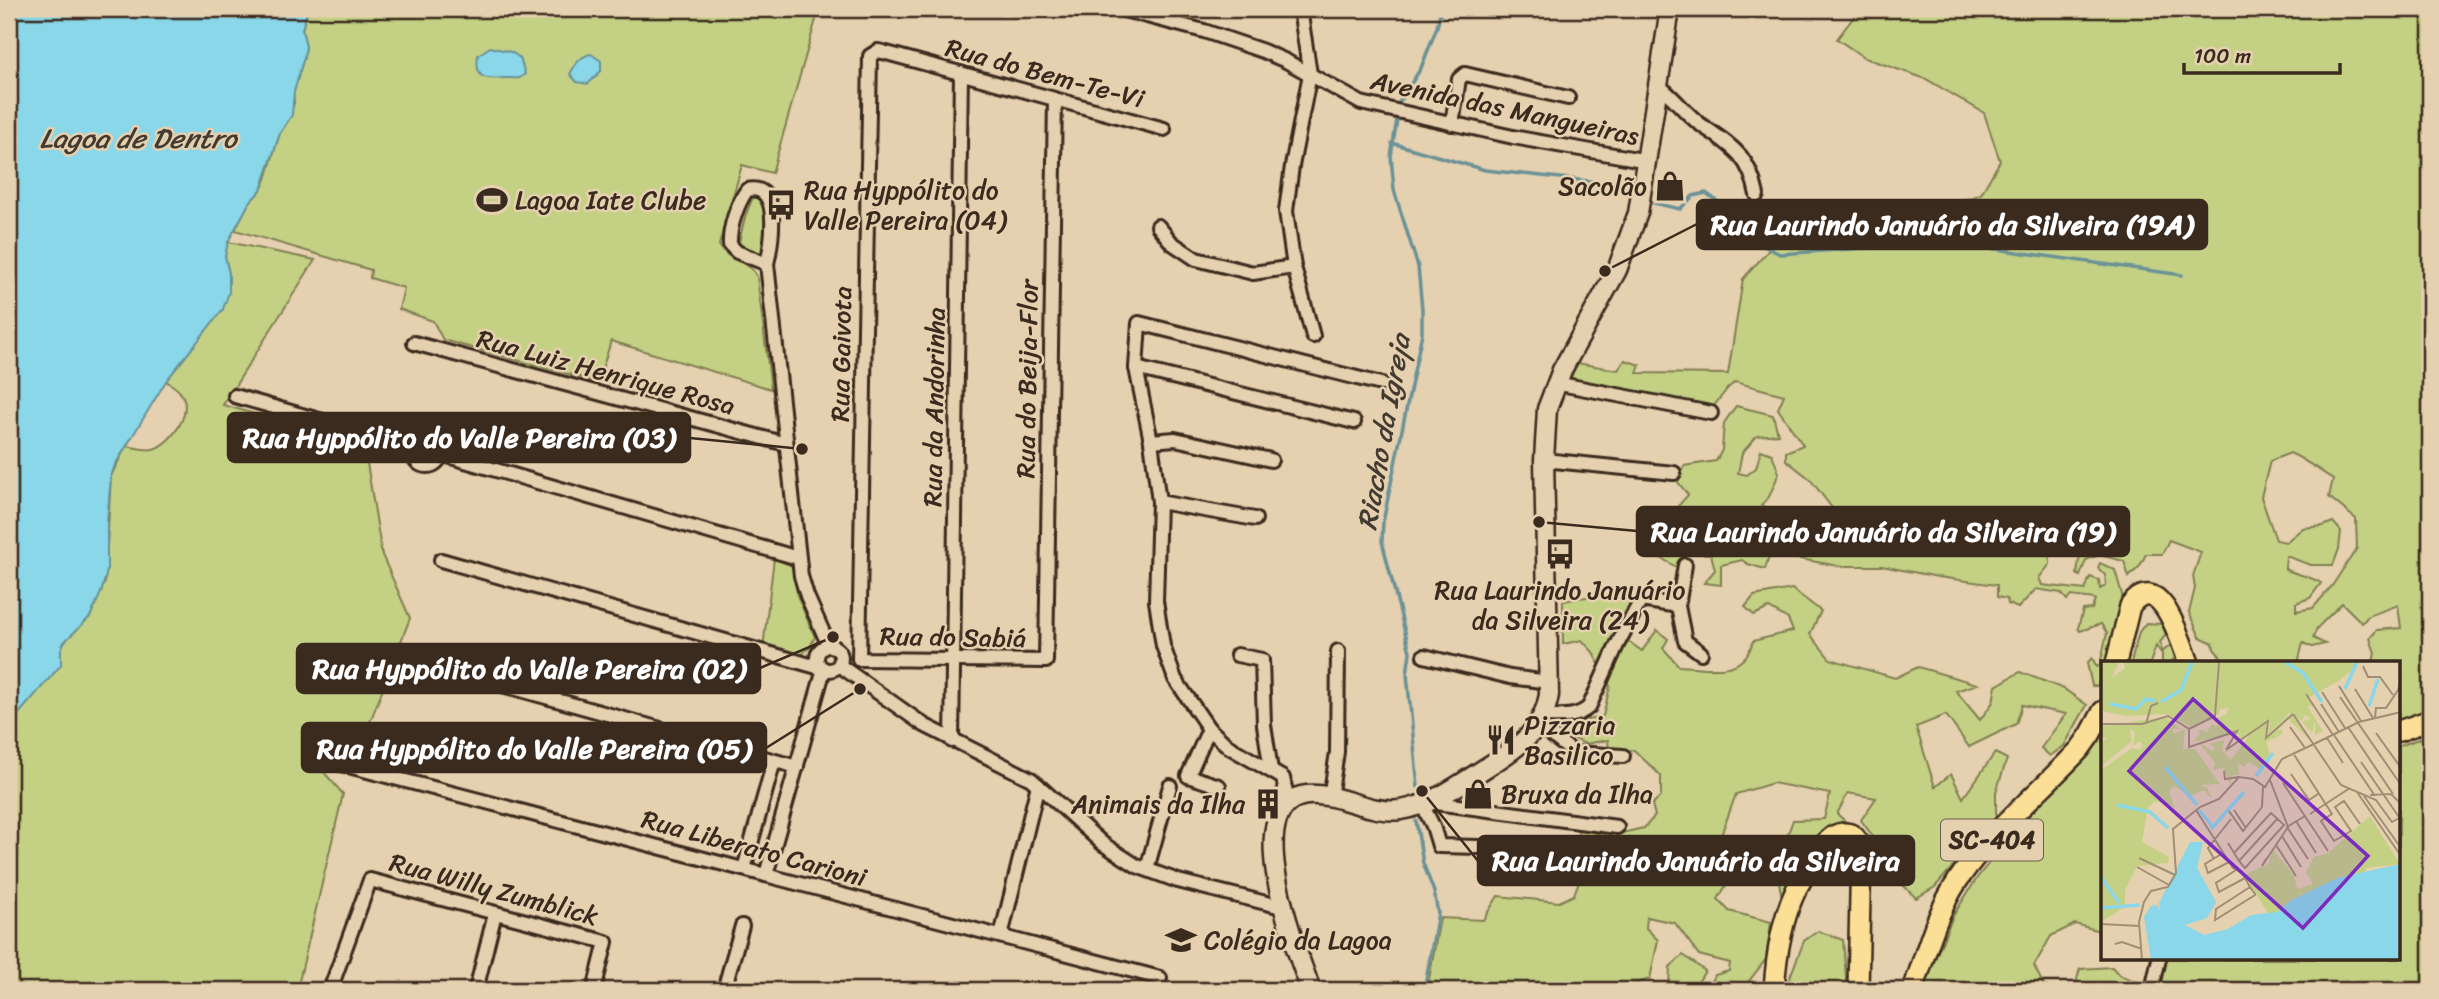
<svg xmlns="http://www.w3.org/2000/svg" width="2439" height="999" viewBox="0 0 2439 999" font-family="Sriracha,sans-serif">
	<style>
		.green { fill: #c4d184; stroke: #807e51; stroke-width: 2; fill-rule: evenodd }
		.water { fill: #89d7e8; stroke: #6a9297; stroke-width: 2 }
		.lines { fill: none; stroke-linecap: round; stroke-linejoin: round }
		.stream { stroke: #6a9297; stroke-width: 3.5 }
		.street-casing { stroke: #3b2a1e; stroke-width: 18 }
		.secondary-casing { stroke: #3b2a1e; stroke-width: 23 }
		.primary-casing { stroke: #3b2a1e; stroke-width: 24 }
		.street { stroke: #e5d0af; stroke-width: 12 }
		.secondary { stroke: #e5d0af; stroke-width: 18 }
		.primary { stroke: #fbdf96; stroke-width: 19 }
		.labels { text-anchor: middle; stroke-width: 5; stroke-linejoin: round; paint-order: stroke }
		.shield { fill: #e5d0af; stroke: #6e5c4a; stroke-width: 2 }
		.shield-label { font-size: 24px; font-weight: bold; fill: #3b2a1e }
		.street-label { font-size: 26px; fill: #3b2a1e; stroke: #e5d0af }
		.poi-label { font-size: 26px; fill: #3b2a1e; stroke: #e5d0af; text-anchor: start }
		.water-label { font-size: 28px; font-style: italic; fill: #433b32; stroke: #e5d0af }
		.inset-river { fill: none; stroke: #89d7e8; stroke-width: 3.5 }
		.inset-road { fill: none; stroke: #a18e75; stroke-width: 2 }
		.view { fill: #7b2cbf; fill-opacity: 0.15; stroke: #7b2cbf; stroke-width: 3.5 }
		.inset-edge { fill: none; stroke: #3b2a1e; stroke-width: 3.5 }
		.leader { fill: none; stroke: #3b2a1e; stroke-width: 2.5 }
		.callout-dot { fill: #3b2a1e; stroke: #e5d0af; stroke-width: 2.5 }
		.callout { fill: #3b2a1e; stroke: #3b2a1e; stroke-width: 2.5 }
		.callout-label { font-size: 28px; text-anchor: middle; font-weight: bold; fill: #fff }
	</style>
	<rect width="100%" height="100%" fill="#e5d0af"/>
	<filter id="ink" filterUnits="userSpaceOnUse"><feTurbulence type="fractalNoise" baseFrequency=".0143" numOctaves="2"/><feDisplacementMap in="SourceGraphic" scale="14" xChannelSelector="R" yChannelSelector="G"/><feConvolveMatrix kernelMatrix="1 2 1 2 8 2 1 2 1" color-interpolation-filters="sRGB"/></filter>
	<g filter="url(#ink)">
		<g class="green">
			<path d="M308 9H819L772 173 742 165 719 245C728 263 749 259 757 277L771 389 611 341 598 382 443 340 433 321 399 309 404 288 370 278 371 270 235 230 249 203 261 190 266 179 280 133 288 121 294 103 293 92 304 57 306 47 302 29Z"/>
			<path d="M1863 9H2430V713L2399 723V663H2373L2375 653 2370 638 2377 630 2401 628 2398 605 2368 616 2362 623 2342 603 2317 628 2313 638 2325 644 2312 647 2303 643 2298 663H2226L2214 649 2213 643 2200 637 2189 613 2195 588 2193 576 2201 552 2169 540 2162 554H2146L2140 566 2129 577 2124 561 2099 555 2086 560 2080 576 2077 574C2078 569 2078 562 2080 557 2088 539 2113 557 2116 526L2084 517 2079 523 2062 516 2056 522 2048 524 2050 564 2039 578 2042 585 2085 590 2090 577 2099 580 2100 589 2106 586 2105 575 2098 568 2100 563 2115 570 2123 598 2105 663H2103L2098 686H2092L2087 663 2092 658 2097 667 2100 665 2107 633 2101 624 2080 631 2078 628 2083 610 2092 609 2095 599 2071 596 2067 600 2061 593 2036 589 2018 608 2008 604 2007 599 1997 597V585L1938 577 1882 566H1839L1789 557H1769L1765 569 1748 564 1742 560 1721 565V585L1704 583 1715 570 1711 554 1687 553 1678 568 1656 555 1641 532 1648 526 1655 532 1688 495 1678 482 1684 466 1716 461 1722 450 1724 423 1736 406 1773 415 1778 434 1757 436 1742 453 1738 473 1747 475 1756 468 1761 450 1772 454 1779 473 1769 497 1761 505 1777 513 1816 520 1832 508 1810 479 1786 460V452L1803 445 1778 409 1784 395 1735 382 1728 388 1713 407 1569 382 1577 363 1618 370 1625 360 1640 365 1637 373 1728 374 1743 279 1792 224 1926 213 1981 194 2000 161 1984 113 1926 79 1865 58 1837 39 1859 10ZM2290 453C2306 460 2318 470 2333 479L2329 497 2356 519 2357 548 2332 586 2313 608 2296 611V603L2310 598 2321 583C2310 576 2297 575 2285 569L2286 556 2311 565H2333L2339 549 2341 531 2333 522 2323 526 2303 528 2286 542 2276 540 2261 497 2270 461Z"/>
			<path d="M756 196C771 210 767 233 765 252L763 254 743 249 739 242 745 217 753 197Z"/>
			<path d="M228 242 315 260 223 405 364 445 382 555 410 618 365 735 326 744 322 770 343 794 297 990H9V725L60 665 61 649 64 642 90 617 105 582 111 476 126 446C134 447 145 451 153 449 173 443 196 409 179 391 176 387 170 384 166 381L223 309 229 274 225 256Z"/>
			<path d="M774 558 792 566 798 598 815 637 810 647 799 657 763 648Z"/>
			<path d="M1792 589 1821 611 1810 634 1830 659 1895 678 1918 667 1977 684 1956 691 1980 720 1993 702 1996 686 2020 672 2064 689 2087 705 2064 746 2050 756 2041 748 2066 714 2022 705 2016 724 1969 747 1946 715 1916 727 1935 787 1951 774 1963 798 1995 753 2007 759 1996 792V817L1935 887 1916 898 1883 865 1876 841 1861 820 1876 798 1848 793 1837 814 1852 827 1819 839 1782 898 1776 866 1793 820 1824 819 1830 794 1773 783 1736 794 1718 844 1732 875 1718 899 1729 911 1771 922 1766 959 1742 990H1708L1715 975 1729 971 1730 963 1699 955 1675 923 1647 917 1646 928 1658 940 1650 979 1613 990H1432L1429 979 1440 918 1483 920 1498 896 1559 902 1574 895 1581 875 1567 869 1579 830 1604 834 1601 857 1609 856 1617 834 1644 828 1655 816 1652 804 1661 796V776L1634 750 1609 752 1608 740 1585 744 1563 733 1572 725 1603 716 1610 686 1593 652 1582 640 1563 644V601L1627 590 1640 612 1625 639 1642 651 1657 630 1668 639 1663 648 1679 666C1710 667 1743 678 1753 641L1793 631 1788 619 1769 608 1754 615 1745 607 1754 596Z"/>
			<path d="M2146 623 2162 624 2166 635 2160 642 2162 652 2171 645 2175 658 2169 663H2162V654L2156 646 2150 663H2131L2139 632Z"/>
			<path d="M2103 733V932L2075 924 2051 936 2034 966 2044 986 2061 990H1922L1953 916 1977 878 2027 815 2075 768Z"/>
			<path d="M2430 735V990H2157L2165 959H2399V746Z"/>
			<path d="M1818 931 1843 940 1847 990H1785L1804 941Z"/>
			<path d="M1683 955 1705 971 1693 990H1664L1669 985 1670 967Z"/>
			<path d="M2112 967 2119 975 2145 985 2144 990H2132L2123 983C2108 994 2091 992 2075 986L2080 969Z"/>
		</g>
		<g class="water">
			<path d="M9 9H308L302 29 306 47 304 57 294 92 292 115 280 133 261 190 249 203 228 242 225 256 229 274V292L223 309 166 381 115 465 111 476 107 522V571L101 593 90 617 64 642 61 649V665L9 725Z"/>
			<path d="M490 47 511 52 520 58 525 74C519 80 517 78 509 78 489 78 474 84 478 55Z"/>
			<path d="M591 54 601 61V71L588 84 577 82 570 74C575 65 580 56 591 54Z"/>
		</g>
		<g class="lines">
			<g class="stream">
				<path d="M1392 143 1485 170 1626 185 1635 189"/>
				<path d="M1650 202 1680 209 1693 196 1706 193 1718 202 1755 242 1780 254 1936 243 1974 246 2182 275"/>
				<path d="M1418 787 1407 674 1410 652 1382 541 1383 522 1422 333V309L1418 267 1394 190 1391 156 1400 101 1421 68 1437 27 1441 9"/>
				<path d="M1416 821 1423 863 1434 892 1438 913 1426 980 1428 990"/>
			</g>
			<g class="street-casing">
				<g id="street">
					<path d="M1120 9 1204 31 1263 51 1286 61 1361 103 1513 137 1648 161"/>
					<path d="M1300 9 1310 74 1292 166 1286 211 1294 267 1313 336"/>
					<path d="M1659 86C1674 97 1685 113 1700 124 1731 146 1749 154 1757 195"/>
					<path d="M1055 99 1046 661 859 659 870 56 878 51 883 52 1164 129"/>
					<path d="M1452 124 1459 79 1465 74 1568 98"/>
					<path d="M1158 226 1172 243 1196 259 1253 273 1294 267"/>
					<path d="M767 264 737 252 730 245C729 228 737 204 747 190 783 182 771 246 767 264L801 576 807 596 829 646"/>
					<path d="M414 343 786 444"/>
					<path d="M1136 368 1354 422"/>
					<path d="M1555 383 1711 413"/>
					<path d="M235 396 414 447"/>
					<circle cx="427" cy="452" r="14"/>
					<path d="M1151 441 1175 439 1271 460"/>
					<path d="M441 454 798 558"/>
					<path d="M1544 460 1674 473"/>
					<path d="M1159 502 1255 519"/>
					<path d="M441 560 824 669 766 875"/>
					<path d="M1678 606 1685 565"/>
					<circle cx="829" cy="658" r="12"/>
					<path d="M1237 655 1262 660 1264 725 1271 770"/>
					<path d="M1424 656 1510 677 1549 682"/>
					<path d="M420 662 797 767"/>
					<path d="M839 665 924 725 1031 779 1103 844 1137 866 1178 881 1282 907"/>
					<path d="M1544 716C1561 716 1575 719 1589 707L1617 645 1641 600 1678 606 1685 641 1701 653"/>
					<path d="M1539 725 1574 753 1623 756"/>
					<path d="M1209 729 1188 776 1219 786"/>
					<path d="M952 741 961 73"/>
					<path d="M337 763 1160 978"/>
					<path d="M1330 798 1337 752 1338 651"/>
					<path d="M1288 802 1283 778 1229 747 1209 729 1175 679 1163 646 1156 601 1159 502 1151 441 1136 368 1139 323 1381 384"/>
					<path d="M1428 802 1617 827"/>
					<path d="M1422 804 1433 826 1439 846 1479 847 1540 860"/>
					<path d="M744 869 774 761"/>
					<path d="M1147 869 1170 786"/>
					<path d="M1001 936 1038 785"/>
					<path d="M330 990 370 880 606 942 594 990"/>
					<path d="M476 990 495 913"/>
					<path d="M724 990 742 926"/>
					<path d="M2152 990 2159 959"/>
				</g>
			</g>
			<g class="secondary-casing">
				<path id="secondary" d="M1311 990C1298 954 1236 803 1307 795 1338 792 1368 814 1401 810 1433 805 1463 782 1490 765 1519 747 1543 730 1549 695L1544 460 1547 409 1562 370 1617 270 1638 213 1670 9"/>
			</g>
			<g class="primary-casing">
				<g id="primary">
					<path d="M2116 663 2130 606C2160 566 2181 643 2189 663"/>
					<path d="M2399 731 2430 720"/>
					<path d="M1774 990C1776 958 1782 919 1796 890 1802 878 1809 868 1816 857 1822 847 1830 834 1843 833 1854 832 1858 840 1861 849L1858 990"/>
					<path d="M1913 990C1926 953 1936 913 1958 880 1991 831 2040 792 2080 749L2090 735 2103 711"/>
				</g>
			</g>
			<use href="#street" class="street"/>
			<use href="#secondary" class="secondary"/>
			<use href="#primary" class="primary"/>
		</g>
	</g>
	<defs>
		<g id="shop-bare" transform="scale(2.415)"><path d="M-5-2.5h2.3a2.7 3.5 0 0 1 5.4 0H5L5.5 6h-11ZM-1.5-2.5h3a1.5 2.3 0 0 0-3 0Z" fill="#3b2a1e" stroke="#e5d0af" stroke-width="2.5" paint-order="stroke"/></g>
		<g id="stadium-bare" transform="scale(2.415)"><path d="M0-5a6.5 5 0 1 0 0 10a6.5 5 0 1 0 0-10ZM-3.5-1.8h7v3.6h-7Z" fill="#3b2a1e" stroke="#e5d0af" stroke-width="2.5" paint-order="stroke"/></g>
		<g id="bus-bare" transform="scale(2.415)"><path d="M-5-6H5V4H4V6H2V4H-2V6H-4V4H-5ZM-3.5-4V0h7V-4ZM-3.5 1.2v1.5H-2V1.2ZM2 1.2v1.5H3.5V1.2Z" fill="#3b2a1e" stroke="#e5d0af" stroke-width="2.5" paint-order="stroke"/></g>
		<g id="restaurant-bare" transform="scale(2.415)"><path d="M-5-6h1v4h1v-4h1v4h1v-4h1v5L-1.5 .5V6h-2V.5L-5-1ZM5-6V6H3V1.5H1.5Q1.5-4 5-6Z" fill="#3b2a1e" stroke="#e5d0af" stroke-width="2.5" paint-order="stroke"/></g>
		<g id="building-bare" transform="scale(2.415)"><path d="M-4-6H4V6H1V3H-1V6H-4ZM-2.5-4.3h1.7v1.8h-1.7ZM.8-4.3h1.7v1.8H.8ZM-2.5-1h1.7V.8h-1.7ZM.8-1h1.7V.8H.8Z" fill="#3b2a1e" stroke="#e5d0af" stroke-width="2.5" paint-order="stroke"/></g>
		<g id="school-bare" transform="scale(2.415)"><path d="M0-5L7-2L0 1L-7-2ZM-4 1L0 2.5L4 1V4Q0 6-4 4Z" fill="#3b2a1e" stroke="#e5d0af" stroke-width="2.5" paint-order="stroke"/></g>
	</defs>
	<g fill-rule="evenodd">
		<use href="#shop-bare" x="1670" y="186"/>
		<use href="#stadium-bare" x="492" y="200"/>
		<use href="#bus-bare" x="781" y="205"/>
		<use href="#bus-bare" x="1560" y="554"/>
		<use href="#restaurant-bare" x="1501" y="740"/>
		<use href="#shop-bare" x="1478" y="794"/>
		<use href="#building-bare" x="1268" y="804"/>
		<use href="#school-bare" x="1181" y="940"/>
	</g>
	<g class="labels">
		<rect class="shield" x="1941" y="819.5" width="102" height="41" rx="5"/>
		<g class="shield-label">
			<text x="1992" y="848">SC-404</text>
		</g>
		<g class="street-label">
			<text transform="translate(1045 73) rotate(15)" y="9">Rua do Bem-Te-Vi</text>
			<text transform="translate(1505 108) rotate(12)" y="9">Avenida das Mangueiras</text>
			<text transform="translate(841 354) rotate(-89)" y="9">Rua Gaivota</text>
			<text transform="translate(606 372) rotate(15)" y="9">Rua Luiz Henrique Rosa</text>
			<text transform="translate(1027 379) rotate(-89)" y="9">Rua do Beija-Flor</text>
			<text transform="translate(934 407) rotate(-89)" y="9">Rua da Andorinha</text>
			<text transform="translate(953 637) rotate(1)" y="9">Rua do Sabiá</text>
			<text transform="translate(754 848) rotate(15)" y="9">Rua Liberato Carioni</text>
			<text transform="translate(494 889) rotate(15)" y="9">Rua Willy Zumblick</text>
		</g>
		<g class="poi-label">
			<text x="1647" y="195" text-anchor="end">Sacolão</text>
			<text x="804" y="199">Rua Hyppólito do<tspan x="804" dy="30">Valle Pereira (04)</tspan></text>
			<text x="515" y="209">Lagoa Iate Clube</text>
			<text x="1560" y="599" text-anchor="middle">Rua Laurindo Januário<tspan x="1560" dy="30">da Silveira (24)</tspan></text>
			<text x="1524" y="734">Pizzaria<tspan x="1524" dy="30">Basilico</tspan></text>
			<text x="1501" y="803">Bruxa da Ilha</text>
			<text x="1245" y="813" text-anchor="end">Animais da Ilha</text>
			<text x="1204" y="949">Colégio da Lagoa</text>
		</g>
		<g class="water-label">
			<text x="138" y="148">Lagoa de Dentro</text>
			<text transform="translate(1383 432) rotate(-80)" y="10">Riacho da Igreja</text>
		</g>
	</g>
	<g transform="translate(2101 661)">
		<rect width="299" height="299" fill="#e5d0af"/>
		<path d="M0 1H18L11 17 24 7 22 1H259L239 19 207 37 212 45H206L222 70 214 74V60L211 72 201 61 210 57 204 54 201 60 188 52 167 74 169 61 134 83 137 73 91 81 99 73 97 68 106 71 111 63 119 67 112 58 124 54 128 47 119 48 118 53 90 66 65 53 25 55 0 50ZM193 54 208 78 187 58 177 69H182L180 74 165 81 169 92 163 105 159 108 148 101 143 106 137 102 138 114H132L129 123 122 107 112 109 114 102 98 82 104 81 101 83 112 91 114 86 108 83 123 79 121 91 133 88 123 92 130 98 156 65 166 62 164 78 186 55ZM64 56 80 68H71L74 73 84 68 82 88H94L119 123 100 124 106 127 111 136H109L103 129 89 135 73 125 68 131 74 146 54 140 47 146 41 181 68 196 67 202 36 205 24 229V246L0 261V109L31 87 39 89 42 84 39 80 32 85 34 72 29 68 31 80 0 105V82L6 77 0 76V65ZM269 155 299 203 266 207 262 214 241 215 202 235 199 231 200 235 169 255 143 214 167 203 172 189 193 214 196 228 212 223 205 211 213 196 227 192Z" fill="#c4d184"/>
		<path d="M89 181H102L96 207 115 241 106 257 84 264 103 274 127 268 150 254 176 251 189 240 236 217 299 203V299H50L43 256 50 245 56 244 59 250 58 242Z" fill="#89d7e8"/>
		<path class="inset-river" d="M184 1 202 12 221 41M244 28 256 1M60 41 80 29 91 1M9 43 35 48 45 38 54 40M268 45 277 18M64 106 96 144M155 115 172 92M16 144 49 151 67 167M98 149 112 166M110 168 143 131M0 216 18 242M0 247 39 244"/>
		<path class="inset-road" d="M262 5 267 16H279L292 34M238 25 260 60M254 28 272 57M221 31 244 67M205 33 232 74M239 36 300 124M220 43 238 71M192 53 240 124 275 139 291 161 300 156M274 56 275 47H285L297 29 300 17M0 63H41L67 55 88 68V86L136 70 125 89 167 60 165 77 192 53M45 63 50 45 57 42M189 66 204 87M247 66 292 133M88 68 114 55 118 1M275 72 300 107M233 74 274 135M226 77 242 102M215 82 258 61 300 51M192 92 231 153 220 160 233 180 250 170 234 146 243 140 259 163M260 101 300 159M123 110 124 118 138 116M190 113 208 139 217 133M182 122 227 190M256 131 300 195M269 134 290 133 300 143M263 135 300 187M95 149 132 207 140 211 144 217 149 226 154 233V234L114 259 115 248 149 226M133 149 145 167M128 150 142 170 161 146 162 126M209 153 249 127M204 155 186 166 207 198M195 160 215 192M181 175 200 206M127 182 138 200 143 206 144 207 183 164 170 152 133 192M175 184 195 215M122 192 104 203 107 212 128 201M38 197 74 214M113 198 107 187 130 158M165 198 161 205 187 166 169 119M138 200 177 157M36 206 68 224M135 209 115 222 118 231 144 217M0 263 39 265M14 283 21 281 41 288M41 299 38 261 43 241 50 230 67 226 75 212 72 168 99 146 118 138 138 116 152 118 164 126 181 98 215 82"/>
		<path class="view" d="M92 38 267 195 202 267 28 110Z"/>
		<rect width="299" height="299" class="inset-edge"/>
	</g>
	<path class="leader" d="M1605 271L1697 224M802 449L690 438M1539 522L1637 531M833 637L760 668M860 689L766 748M1422 791L1478 861"/>
	<g class="callout-dot">
		<circle cx="1605" cy="271" r="7"/>
		<circle cx="802" cy="449" r="7"/>
		<circle cx="1539" cy="522" r="7"/>
		<circle cx="833" cy="637" r="7"/>
		<circle cx="860" cy="689" r="7"/>
		<circle cx="1422" cy="791" r="7"/>
	</g>
	<g class="callout">
		<rect x="1697" y="200" width="510" height="49" rx="7"/>
		<rect x="228" y="413" width="462" height="49" rx="7"/>
		<rect x="1637" y="507" width="492" height="49" rx="7"/>
		<rect x="297" y="644" width="463" height="49" rx="7"/>
		<rect x="302" y="723" width="464" height="49" rx="7"/>
		<rect x="1478" y="836" width="436" height="49" rx="7"/>
	</g>
	<g class="callout-label">
		<text x="1952" y="234">Rua Laurindo Januário da Silveira (19A)</text>
		<text x="459" y="447">Rua Hyppólito do Valle Pereira (03)</text>
		<text x="1883" y="541">Rua Laurindo Januário da Silveira (19)</text>
		<text x="529" y="678">Rua Hyppólito do Valle Pereira (02)</text>
		<text x="534" y="758">Rua Hyppólito do Valle Pereira (05)</text>
		<text x="1696" y="870">Rua Laurindo Januário da Silveira</text>
	</g>
	<rect width="2439" height="999" fill="none" stroke="#e5d0af" stroke-width="35"/>
	<rect x="18" y="18" width="2404" height="964" fill="none" stroke="#3b2a1e" stroke-width="2.5" filter="url(#ink)"/>
	<path d="M2184 63v10h156v-10" fill="none" stroke="#3b2a1e" stroke-width="3.5"/>
	<text x="2194" y="63" font-size="21" fill="#3b2a1e" stroke="#e5d0af" stroke-width="5" paint-order="stroke">100 m</text>
</svg>
